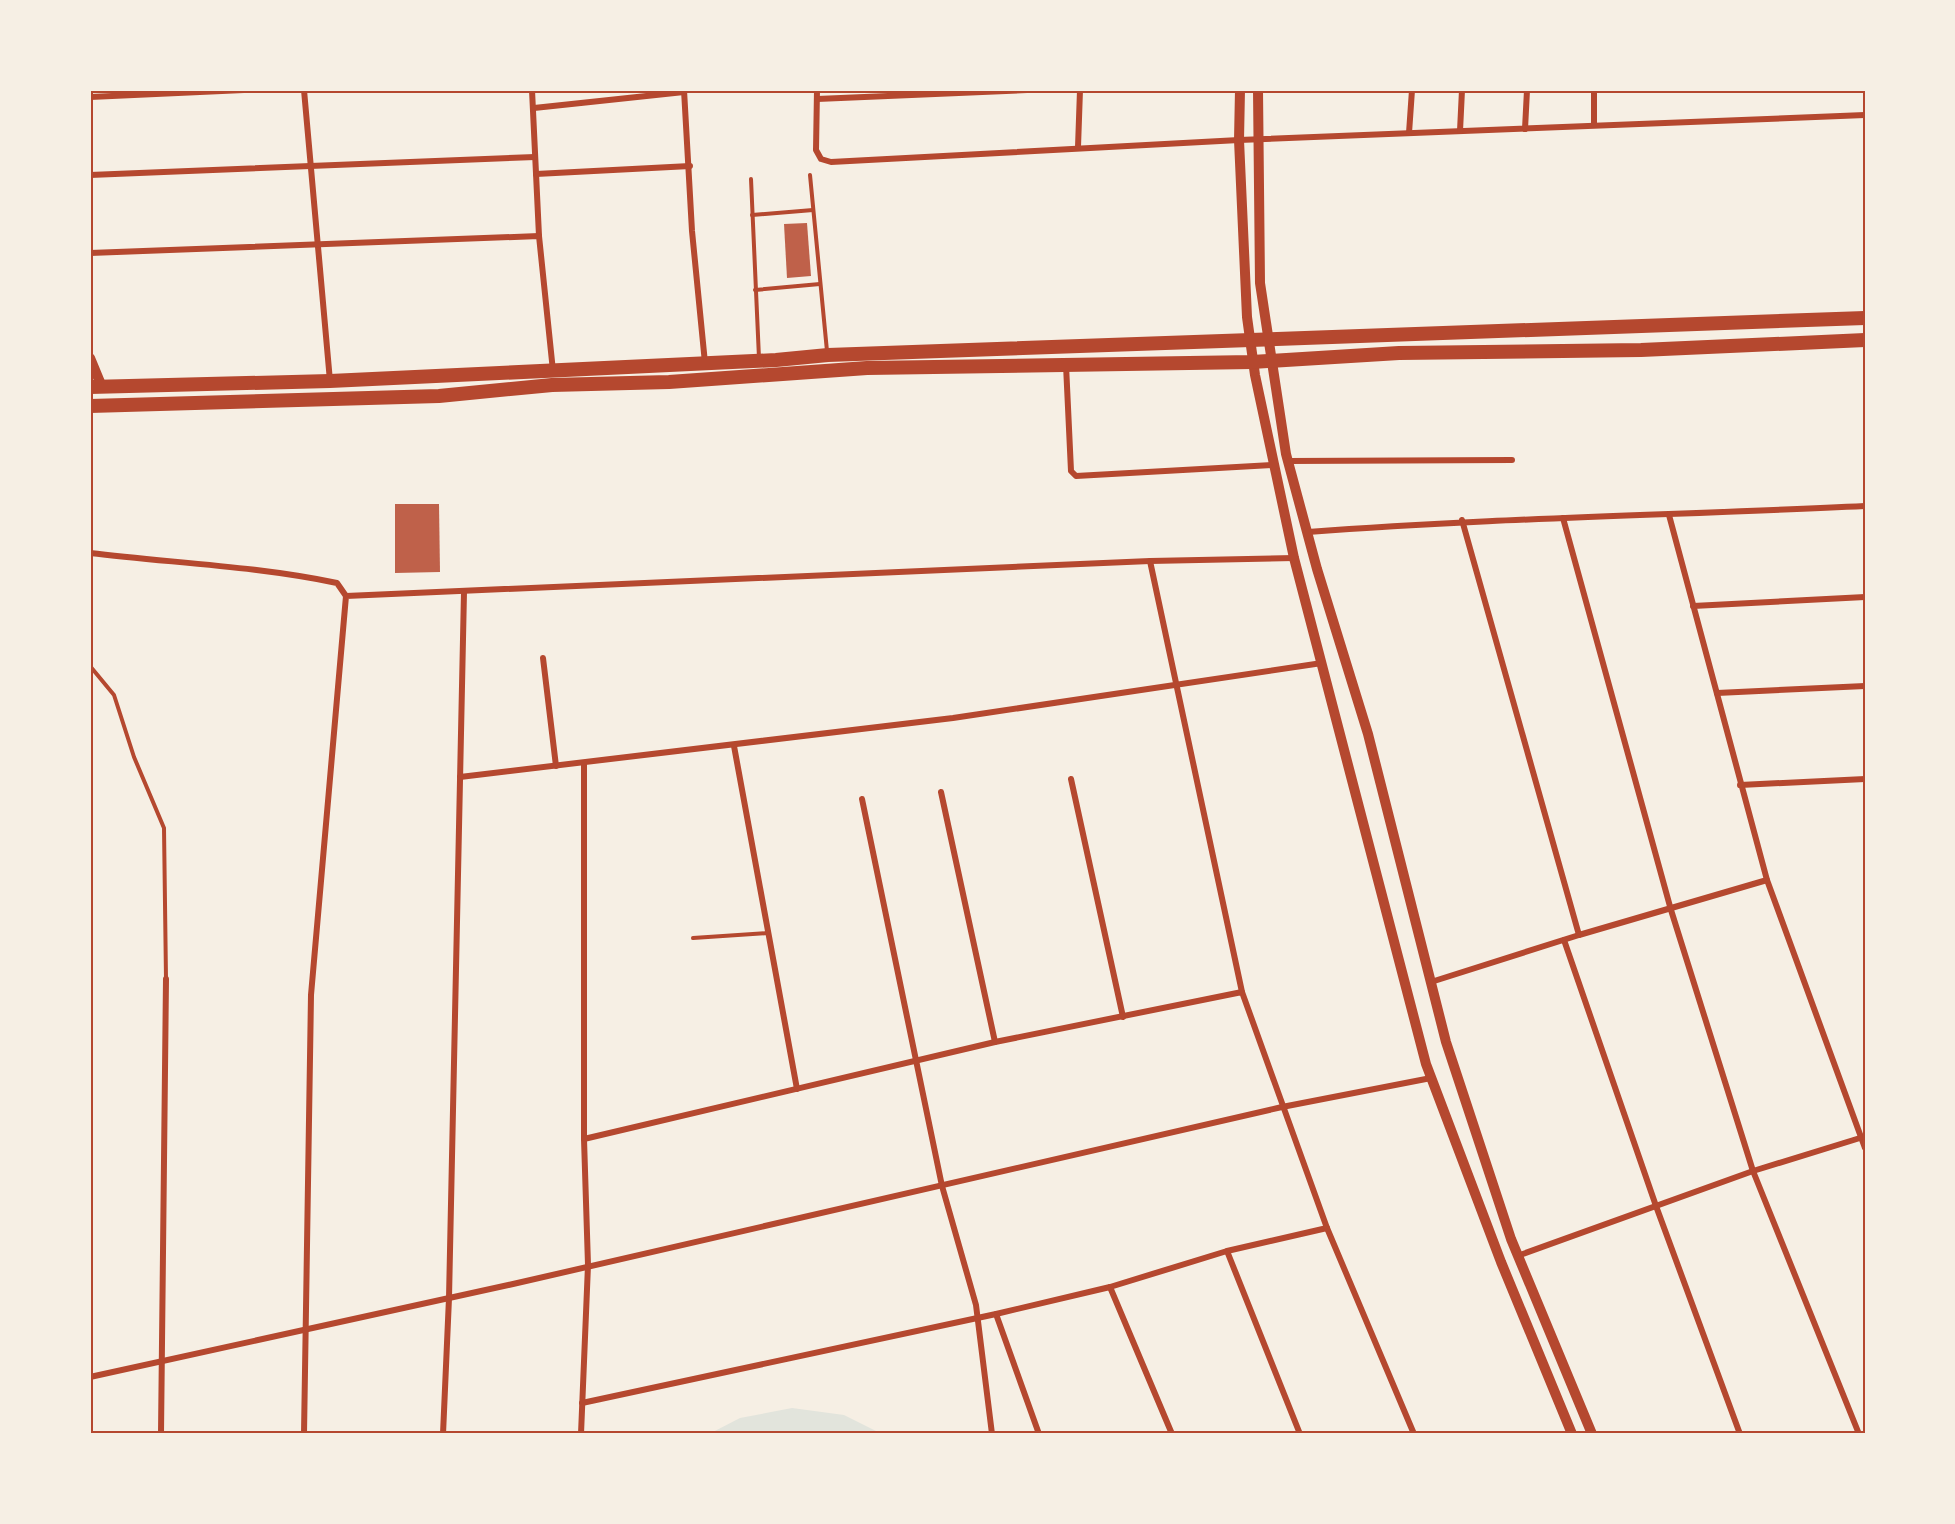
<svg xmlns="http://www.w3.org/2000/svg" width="1955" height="1524" viewBox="0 0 1955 1524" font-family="'Varela Round',sans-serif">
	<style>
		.green { fill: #e2e4dc }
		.building { fill: #bf614a }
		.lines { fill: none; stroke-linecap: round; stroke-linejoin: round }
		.service { stroke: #b5482f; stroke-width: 4 }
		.minor { stroke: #b5482f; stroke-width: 6 }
		.tertiary { stroke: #b5482f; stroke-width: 10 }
		.secondary { stroke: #b5482f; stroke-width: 10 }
		.trunk { stroke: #b5482f; stroke-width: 14 }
		.neatline { fill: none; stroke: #b5482f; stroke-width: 2 }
	</style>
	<rect width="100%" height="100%" fill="#f6efe4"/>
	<path class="green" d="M792 1408 844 1415 882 1434H709L740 1418Z"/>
	<g class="building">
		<path d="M807 223 811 276 787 278 784 224Z"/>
		<path d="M395 504H439L440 572 395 573Z"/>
	</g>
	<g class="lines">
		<g class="service">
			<path d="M810 175 827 351"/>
			<path d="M751 179 759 358"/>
			<path d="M752 215 813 210"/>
			<path d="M755 290 820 284"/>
			<path d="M90 666 114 695 134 757 164 828 166 979"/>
			<path d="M693 938 768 933"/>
		</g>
		<g class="minor">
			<path d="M304 90 330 381"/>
			<path d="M532 90 539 236"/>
			<path d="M684 90 692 231 705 363"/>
			<path d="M817 90 816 150 821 159 831 162 1239 140 1865 115"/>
			<path d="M1594 90V125"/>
			<path d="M90 97 244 90"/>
			<path d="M817 99 1027 90"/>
			<path d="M534 108 684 92"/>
			<path d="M1525 129 1527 90"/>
			<path d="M1460 131 1462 90"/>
			<path d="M1409 133 1412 90"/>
			<path d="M1078 147 1080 90"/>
			<path d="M536 174 690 166"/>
			<path d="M90 175 535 157"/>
			<path d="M90 229V295"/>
			<path d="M90 253 539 236 553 371"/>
			<path d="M1066 365 1071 471 1076 476 1274 465"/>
			<path d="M1288 461 1512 460"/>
			<path d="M1669 515 1767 880 1865 1148"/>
			<path d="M1563 518 1671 910 1753 1171 1859 1434"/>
			<path d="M1462 520 1579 935"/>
			<path d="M1308 532C1493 518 1679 515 1865 506"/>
			<path d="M90 553C173 563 255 566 337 583L346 596"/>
			<path d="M1150 561 1242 992"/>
			<path d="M1693 606 1865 597"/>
			<path d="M543 658 556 766"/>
			<path d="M1717 693 1865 686"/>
			<path d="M734 746 797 1089"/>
			<path d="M584 763V1139"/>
			<path d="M460 777 953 718 1322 663"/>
			<path d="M1071 779 1123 1017"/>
			<path d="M1740 785 1865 779"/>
			<path d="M941 792 995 1042"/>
			<path d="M862 799 942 1186 976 1305 992 1434"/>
			<path d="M1564 940 1656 1206 1740 1434"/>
			<path d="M1431 982 1579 935 1767 880"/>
			<path d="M1227 1251 1300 1434"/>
			<path d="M1520 1255 1753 1171 1860 1138"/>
			<path d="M1110 1287 1172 1434"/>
			<path d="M996 1314 1039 1434"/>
			<path d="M90 1377 513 1284 1282 1107 1431 1078"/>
			<path d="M582 1403 996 1314 1110 1287 1227 1251 1327 1228"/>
			<path d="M161 1434 166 979"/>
			<path d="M304 1434 311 995 346 596 1150 561 1294 558"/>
			<path d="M443 1434 449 1298 464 592"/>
			<path d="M581 1434 588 1265 584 1139 995 1042 1242 992 1327 1228 1414 1434"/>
		</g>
		<path class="tertiary" d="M90 358 102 387"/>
		<g class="secondary">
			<path d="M1240 90 1239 140 1247 317 1255 375 1294 558 1426 1064 1501 1262 1572 1434"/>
			<path d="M1258 90 1260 283 1286 454 1317 569 1368 734 1446 1042 1511 1239 1592 1434"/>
		</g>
		<g class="trunk">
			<path d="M90 387 330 381 776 360 828 355 1865 318"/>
			<path d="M90 406 439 396 552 385 669 382 867 368 1252 362 1399 353 1641 350 1865 340"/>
		</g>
	</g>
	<rect width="1955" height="1524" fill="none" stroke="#f6efe4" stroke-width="183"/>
	<rect x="92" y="92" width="1772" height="1340" class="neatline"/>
</svg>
